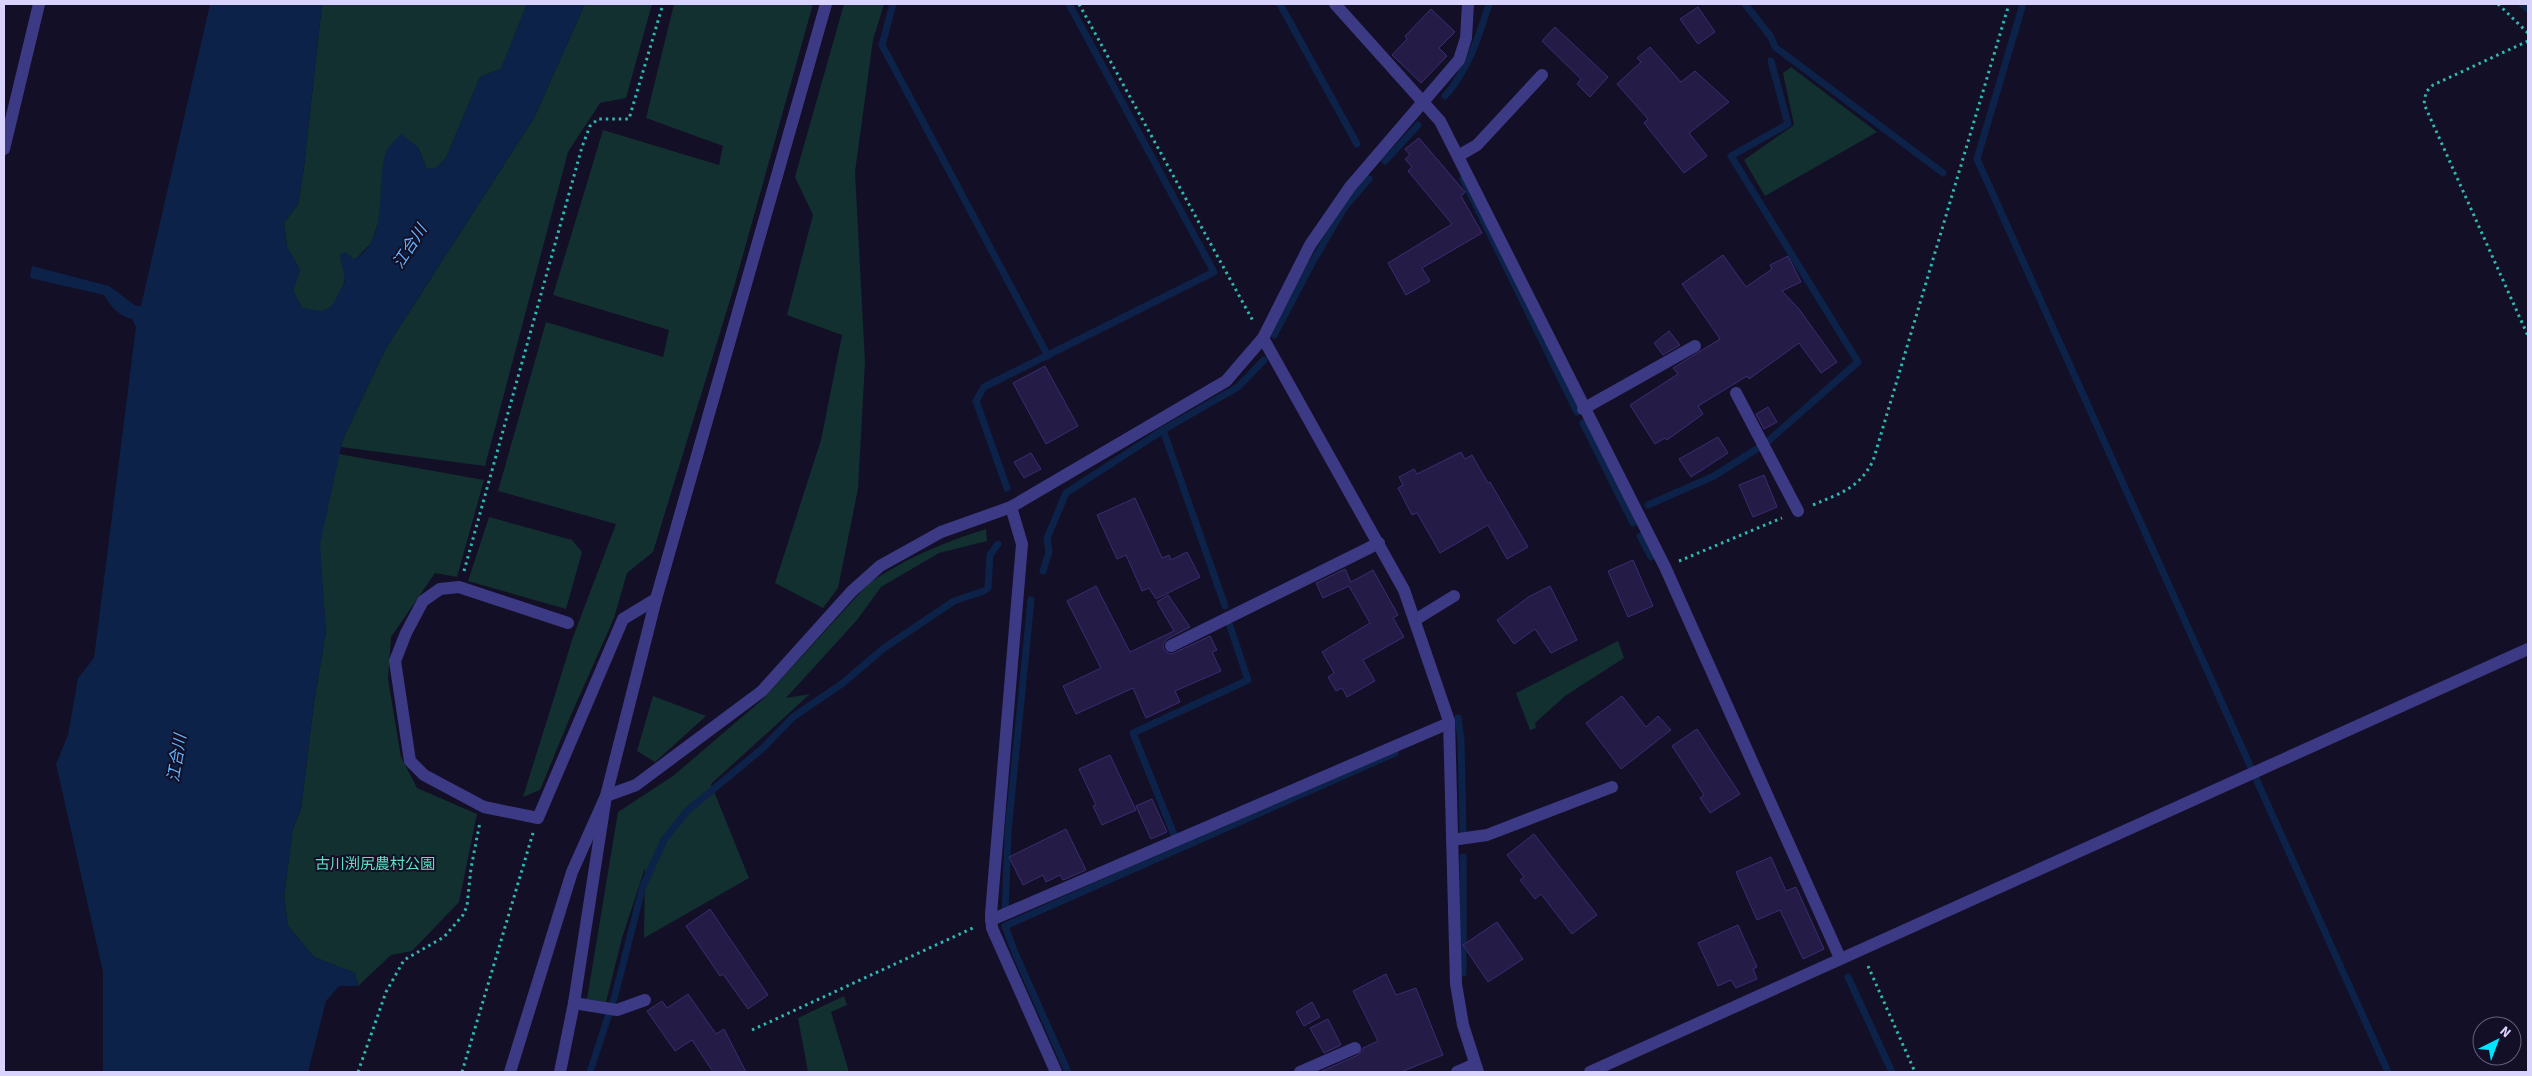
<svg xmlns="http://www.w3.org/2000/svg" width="2532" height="1076" viewBox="0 0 2532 1076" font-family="'Source Sans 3','Noto Sans JP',sans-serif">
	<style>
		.green { fill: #12302f }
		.water { fill: #0c2248 }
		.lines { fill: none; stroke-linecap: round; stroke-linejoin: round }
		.stream { stroke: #0c2248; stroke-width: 7 }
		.building { fill: #241b47; stroke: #3b2d73 }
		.path { stroke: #2fb8b0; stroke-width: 3; stroke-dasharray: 2.5 4; stroke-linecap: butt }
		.minor { stroke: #3d3a85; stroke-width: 12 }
		.labels { text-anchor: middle; stroke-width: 4; stroke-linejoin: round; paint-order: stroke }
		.park-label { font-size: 15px; fill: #5fe0c0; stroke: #130f26 }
		.water-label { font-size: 16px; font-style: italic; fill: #62b6ff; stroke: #130f26 }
	</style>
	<rect width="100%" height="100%" fill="#130f26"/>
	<g class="green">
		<path d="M322 4H527L501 69 480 77 446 158 436 168 427 169 418 147 377 226 372 242 357 258 352 259 349 255C347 271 342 308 322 311 316 312 308 309 302 308L293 291 300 270 287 247 284 223 298 204 304 167Z"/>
		<path d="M585 4H652L626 98 600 103 568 152 485 466 341 447 343 439 386 348 534 118Z"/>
		<path d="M674 4H813L734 287 653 552 627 573 614 618 571 715 540 790 523 797 573 637 616 524 498 491 546 322 663 357 669 330 553 295 603 130 719 165 723 146 646 118Z"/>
		<path d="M844 4H884L873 40 855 172 865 362 858 489 838 588 823 608 775 583 821 440 842 335 787 315 813 215 795 177Z"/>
		<path d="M1791 67 1877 132 1765 196 1744 160 1794 125 1783 73Z"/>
		<path d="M339 454 484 480 457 577 435 573 391 637 388 679 401 757 417 788 477 814 459 902 412 951 391 955 358 986 355 973 314 957 288 926 284 896 293 829 301 809 314 702 326 632 319 544Z"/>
		<path d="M489 517 572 540 582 552 566 609 468 581Z"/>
		<path d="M986 529 987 541 939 553 881 587 857 620 786 698 810 694 711 784 749 878 644 938 645 868 622 938 606 1002 587 999 618 812 673 776 763 699 868 584C906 558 942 543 986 529Z"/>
		<path d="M1618 641 1624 658 1565 696 1535 723 1536 728 1530 730 1516 693Z"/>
		<path d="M653 696 706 716 655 762 637 751Z"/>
		<path d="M844 996 847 1005 831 1012 849 1072H808L798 1018Z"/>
	</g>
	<path class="water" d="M210 4H322L304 167 298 204 284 223 287 247 300 270 293 291 302 308 322 311 332 306 345 281 340 255 346 252 352 259 357 258C390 236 375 183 386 152 388 146 397 139 401 134L418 147 427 169 436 168 446 158 480 77 501 69 527 4H585L534 118 386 348 343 439 320 544 326 632 314 702 301 809 293 829 284 896 288 926 314 957 355 973 358 986H339L326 1001 308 1072H103V972L56 764 68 735 78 678 94 658 136 327 132 319C118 316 111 306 104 295L30 278 32 266 109 286 136 306H141Z"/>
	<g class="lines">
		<g class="stream">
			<path d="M893 4 882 45 1048 356"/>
			<path d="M1280 4 1357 144"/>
			<path d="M1745 4 1771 37 1775 47 1943 173"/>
			<path d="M2023 4 1977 159 2388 1072"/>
			<path d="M2522 4 2528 9"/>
			<path d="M1445 96C1468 70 1479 36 1489 4"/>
			<path d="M1385 161 1418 125"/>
			<path d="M1463 179 1577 412"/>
			<path d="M1274 335 1312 263 1344 208 1369 179"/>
			<path d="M1583 423 1633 523"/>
			<path d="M1163 430 1225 606"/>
			<path d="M1007 488 976 401 984 387 1214 272 1069 4"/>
			<path d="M1648 505 1714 476 1766 443 1858 362 1731 156 1788 124 1771 61"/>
			<path d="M1640 536 1651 557"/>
			<path d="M1043 571 1049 552 1047 538 1066 493 1163 430 1238 387 1264 360"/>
			<path d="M1458 718 1461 740 1463 833"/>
			<path d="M1177 842 1133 733 1248 680 1230 626"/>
			<path d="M1463 857V973"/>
			<path d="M1005 916 1008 832 1031 600"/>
			<path d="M1848 977 1892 1072"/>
			<path d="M590 1072 615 995 643 886 664 840 687 811 763 748 793 717 843 683 884 648 954 601 984 591 988 588 990 555 998 544"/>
			<path d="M1068 1072 1015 953 1005 926 1395 753"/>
		</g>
	</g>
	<g class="building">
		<path d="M1698 7 1715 32 1698 44 1680 19Z"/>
		<path d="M1431 9 1455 32 1439 48 1447 56 1421 83 1392 55 1407 39 1405 36Z"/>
		<path d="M1555 27 1608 77 1590 97 1577 84 1581 79 1542 41Z"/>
		<path d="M1650 47 1681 82 1695 71 1729 102 1689 133 1707 156 1684 173 1644 123 1648 119 1617 84 1641 62 1637 58Z"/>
		<path d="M1419 138 1465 192 1461 196 1482 233 1422 268 1430 281 1406 295 1388 263 1452 224 1408 171 1412 167 1405 159 1410 155 1405 149Z"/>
		<path d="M1723 255 1746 287 1772 269 1770 265 1788 256 1801 282 1782 291 1799 309 1837 362 1821 373 1799 343 1749 379 1747 376 1698 406 1703 414 1667 440 1665 438 1655 444 1630 405 1678 374 1673 368 1720 339 1682 284Z"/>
		<path d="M1669 331 1680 345 1663 355 1654 343Z"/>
		<path d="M1045 366 1078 426 1046 444 1013 383Z"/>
		<path d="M1768 407 1777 422 1764 429 1756 414Z"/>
		<path d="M1718 437 1728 453 1691 477 1679 459Z"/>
		<path d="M1461 452 1465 459 1472 455 1488 483 1490 482 1528 547 1507 559 1488 525 1440 553 1417 513 1412 515 1398 488 1403 485 1399 477 1414 469 1417 474Z"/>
		<path d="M1031 453 1041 469 1024 478 1014 462Z"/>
		<path d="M1764 475 1777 507 1753 517 1739 485Z"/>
		<path d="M1135 498 1162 558 1169 555 1171 560 1187 552 1200 577 1156 599 1149 588 1142 591 1126 555 1117 559 1097 515Z"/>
		<path d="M1633 560 1653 606 1628 617 1608 571Z"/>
		<path d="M1345 569 1351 582 1373 570 1398 615 1393 618 1404 637 1363 660 1375 681 1347 697 1342 688 1336 691 1328 677 1334 673 1322 652 1370 623 1349 586 1323 598 1316 583Z"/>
		<path d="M1096 586 1130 652 1174 631 1157 602 1168 595 1190 627 1167 639 1163 645 1164 650 1170 654 1174 653 1210 636 1217 650 1212 652 1221 671 1175 691 1180 702 1146 718 1133 688 1076 714 1063 686 1101 668 1067 601Z"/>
		<path d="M1550 586 1577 640 1551 653 1535 629 1514 644 1497 620 1530 596Z"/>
		<path d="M1622 696 1646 727 1658 716 1671 730 1621 769 1586 723Z"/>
		<path d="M1697 729 1740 794 1710 813 1700 798 1704 795 1672 746Z"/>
		<path d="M1110 755 1136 810 1102 825 1093 806 1096 805 1079 769Z"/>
		<path d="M1152 799 1167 832 1151 839 1136 806Z"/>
		<path d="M1066 829 1086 870 1063 880 1060 875 1046 882 1043 875 1023 885 1009 857Z"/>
		<path d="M1534 834 1597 915 1572 934 1541 894 1535 899 1520 880 1524 877 1507 855Z"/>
		<path d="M1771 857 1786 891 1796 887 1824 949 1803 959 1780 910 1757 920 1736 872Z"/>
		<path d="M710 909 768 995 748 1009 723 974 720 976 686 926Z"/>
		<path d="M1497 922 1523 959 1488 982 1463 945Z"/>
		<path d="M1738 925 1757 967 1753 969 1757 979 1736 988 1731 980 1718 986 1698 943Z"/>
		<path d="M1386 974 1396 995 1416 988 1443 1055 1401 1072H1320L1358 1055 1363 1048 1378 1041 1353 991Z"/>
		<path d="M688 994 716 1034 724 1029 746 1072H713L692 1040 675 1051 647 1011 662 1001 667 1008Z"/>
		<path d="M1312 1002 1320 1017 1304 1026 1296 1012Z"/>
		<path d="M1328 1019 1341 1045 1324 1053 1310 1028Z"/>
	</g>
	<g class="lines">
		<g class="path">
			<path d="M1079 4 1253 321"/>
			<path d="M2498 4 2528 33"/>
			<path d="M2528 41 2433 85 2426 92 2424 104 2528 336"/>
			<path d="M1813 505C1841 493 1858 489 1873 461L2009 4"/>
			<path d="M1679 561 1782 518"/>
			<path d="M464 571 582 147 590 126 598 119H629L663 4"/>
			<path d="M1868 966 1915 1072"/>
			<path d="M752 1030 975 927"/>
			<path d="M358 1072 386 992 404 960 444 937 463 915 467 906 471 868 480 822"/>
			<path d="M462 1072 533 833"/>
		</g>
		<g class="minor">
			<path d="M1335 4 1440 121 1665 567 1840 958"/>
			<path d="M4 149 39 4"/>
			<path d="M1458 156 1477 145 1542 75"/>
			<path d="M1263 338 1404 590 1449 721 1456 984 1463 1025 1478 1072"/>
			<path d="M1736 393 1798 511"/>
			<path d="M1583 409 1695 346"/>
			<path d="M1011 507 1022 544 991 914 992 928 1056 1072"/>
			<path d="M1415 620 1454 596"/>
			<path d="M568 623 459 587 440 589 423 601 406 633 395 661 410 761 424 775 484 807 538 818 623 619 656 599"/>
			<path d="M1171 646 1379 543"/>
			<path d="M1452 840 1487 835 1612 787"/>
			<path d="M991 920 1449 723"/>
			<path d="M574 1003 617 1010 645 1000"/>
			<path d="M510 1072 572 872 606 796 636 785 762 691 852 591 880 566 941 532 1011 507 1226 381 1263 338 1310 245 1350 187 1459 60 1466 38 1468 4"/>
			<path d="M560 1072 574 1003 606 796 656 599 826 4"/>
			<path d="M1300 1072 1355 1048"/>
			<path d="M1457 1072 1475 1064"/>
			<path d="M1590 1072 2528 649"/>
		</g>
	</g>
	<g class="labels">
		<g class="park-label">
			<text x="375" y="869">古川渕尻農村公園</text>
		</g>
		<g class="water-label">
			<text transform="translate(409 246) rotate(-57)" y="6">江合川</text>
			<text transform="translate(176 758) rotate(-81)" y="6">江合川</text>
		</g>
	</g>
	<rect width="2532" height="1076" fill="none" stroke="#d9d4ff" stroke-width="10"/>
	<g transform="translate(2497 1041) rotate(42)"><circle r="24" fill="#130f26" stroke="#625e7d"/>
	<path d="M0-4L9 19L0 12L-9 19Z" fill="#00e5ff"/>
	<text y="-8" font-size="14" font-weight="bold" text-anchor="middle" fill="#d9d4ff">N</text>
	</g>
</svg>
